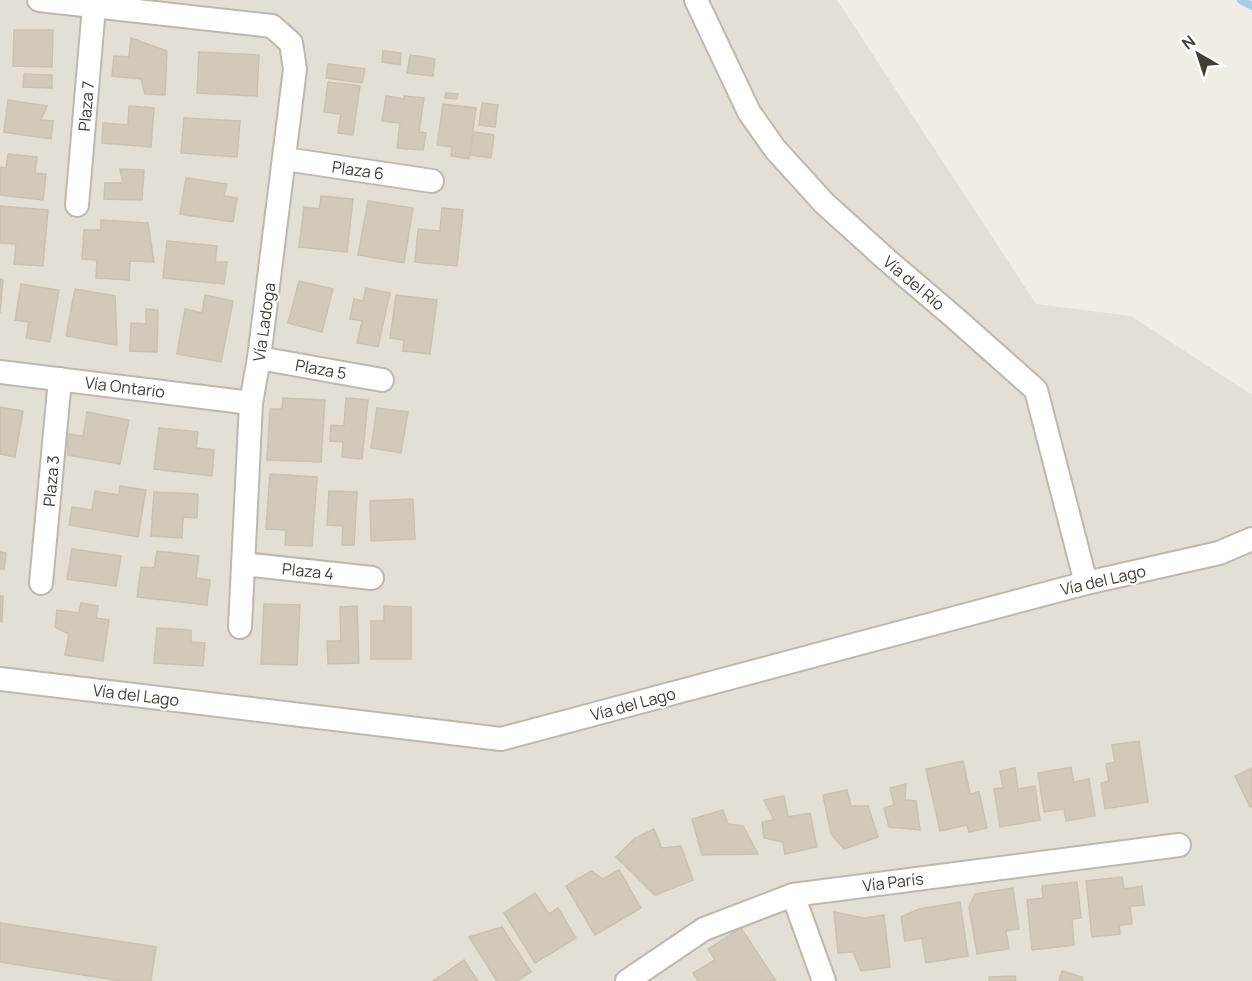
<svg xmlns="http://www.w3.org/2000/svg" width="1252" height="981" viewBox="0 0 1252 981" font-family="Manrope,sans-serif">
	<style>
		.residential { fill: #e4dfd4 }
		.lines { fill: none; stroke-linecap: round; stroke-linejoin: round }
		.stream { stroke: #a6cee9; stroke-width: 8 }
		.building { fill: #d1c9bc; stroke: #cbc1b0; stroke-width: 1.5 }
		.minor-casing { stroke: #beb8ac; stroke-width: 26 }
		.minor { stroke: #fff; stroke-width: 22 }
		.labels { text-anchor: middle; stroke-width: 4.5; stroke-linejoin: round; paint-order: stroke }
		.street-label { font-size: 16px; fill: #433d35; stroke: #fff }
	</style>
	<rect width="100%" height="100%" fill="#f1ede5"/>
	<path class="residential" d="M0 0H837L1036 304 1131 316 1252 395V981H0Z"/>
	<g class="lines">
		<path class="stream" d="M1241 0 1252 6"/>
	</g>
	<g class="building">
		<path d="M14 30H53L52 67 13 66Z"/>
		<path d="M131 38 167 51 165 95 145 94 141 79 112 76 114 56 129 57Z"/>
		<path d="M383 51 401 53 400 65 382 62Z"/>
		<path d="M199 52 259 55 257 96 197 93Z"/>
		<path d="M410 55 435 59 433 76 407 73Z"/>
		<path d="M328 64 365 69 362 83 326 78Z"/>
		<path d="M24 74 52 75V88L23 87Z"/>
		<path d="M328 82 360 86 353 135 338 133 341 114 324 112Z"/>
		<path d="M446 93 458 94 457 99 445 98Z"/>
		<path d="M386 96 404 99V96L424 98 419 132 426 133 423 150 397 148 400 123 382 121Z"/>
		<path d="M8 100 47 106 41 120 53 121 51 139 4 132Z"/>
		<path d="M482 103 498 105 495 127 479 125Z"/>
		<path d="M443 104 476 108 469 159 451 156 452 147 437 145Z"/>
		<path d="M129 106 154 108 151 147 102 143 103 123 128 125Z"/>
		<path d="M184 118 240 121 237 157 181 153Z"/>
		<path d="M474 132 494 135 491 158 470 155Z"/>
		<path d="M8 154 37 157 35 173 46 174 43 200 0 195V167L6 168Z"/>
		<path d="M120 169 144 170 142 200 104 199 105 183H123Z"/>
		<path d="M186 178 227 184 224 196 237 198 233 222 180 214Z"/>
		<path d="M321 196 353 199 347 252 299 247 304 207 319 209Z"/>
		<path d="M368 201 413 208 404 263 358 255Z"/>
		<path d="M0 206 48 210 43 266 14 264 16 244 0 243Z"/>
		<path d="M442 208 463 210 457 266 415 262 418 229 440 231Z"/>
		<path d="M101 220 148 223 154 262 130 261 129 280 96 278 97 260 82 259 84 230H101Z"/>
		<path d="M167 241 217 246 215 262H227L224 284 163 278Z"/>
		<path d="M0 279 3 280 0 313Z"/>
		<path d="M299 281 333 289 322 332 288 323Z"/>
		<path d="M21 284 59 290 50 342 26 338 29 322 15 320Z"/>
		<path d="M366 288 390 293 378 347 357 343 362 321 350 319 354 299 363 301Z"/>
		<path d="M75 289 115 296 117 345 66 336Z"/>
		<path d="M205 295 233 301 221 362 177 354 185 309 202 313Z"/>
		<path d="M396 295 437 300 430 354 403 351 404 340 390 338Z"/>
		<path d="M146 309 158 310 157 352 130 351 131 323 146 324Z"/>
		<path d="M283 398 325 400 321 462 267 460 270 409H282Z"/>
		<path d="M346 398 368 400 362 459 342 457 343 442 330 441 331 425 344 426Z"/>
		<path d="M0 407 23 411 15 457 0 454Z"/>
		<path d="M377 408 408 412 401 453 371 448Z"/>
		<path d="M87 412 129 420 120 464 68 455 67 434 83 436Z"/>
		<path d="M159 428 198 432 196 448 214 450 212 476 154 469Z"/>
		<path d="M270 474 317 477 312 546 285 545 286 530 266 529Z"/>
		<path d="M120 486 146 490 138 537 69 525 72 507 92 510 95 491 119 495Z"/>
		<path d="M329 491 357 492 354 545H342L343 526 327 525Z"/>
		<path d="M154 492 198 494 197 518 183 517 182 538 151 536Z"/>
		<path d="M413 499 415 539 371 541 370 501Z"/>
		<path d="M72 549 121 556 116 586 67 579Z"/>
		<path d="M157 551 199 556 196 578 210 580 207 605 137 597 141 567 154 568Z"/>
		<path d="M0 552 6 553 4 569H0Z"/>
		<path d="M0 596H3L2 622 0 621Z"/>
		<path d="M81 603 98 606 96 618 109 620 103 661 65 655 69 634 55 627 57 610 79 613Z"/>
		<path d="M264 604 300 605 297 665 261 664Z"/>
		<path d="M357 606 359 663 328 664 327 641H341L340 607Z"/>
		<path d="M384 606 411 607V659H371V621H384Z"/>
		<path d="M157 628 191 630V642L205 643 203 666 154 663Z"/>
		<path d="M1139 741 1148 802 1105 809 1101 783 1109 781 1106 764 1115 762 1112 745Z"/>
		<path d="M963 761 970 794 979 792 987 828 969 832 967 825 940 831 926 769Z"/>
		<path d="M1071 767 1074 782 1089 779 1095 816 1066 821 1064 809 1044 812 1038 773Z"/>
		<path d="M1015 768 1018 789 1035 786 1040 820 1000 827 994 789 1003 788 1000 771Z"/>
		<path d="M1252 768V806L1250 807 1235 776Z"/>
		<path d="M906 784 905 800 916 801 920 830 889 827 884 808 894 805 890 788Z"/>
		<path d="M847 790 851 806H868L878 837 844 849 831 834 823 795Z"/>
		<path d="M784 796 788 817 810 813 817 847 785 854 783 842 764 838 762 822 774 820 764 800Z"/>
		<path d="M723 810 728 824 743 826 758 854 702 855 692 819Z"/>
		<path d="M654 829 662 848 681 846 693 880 655 895 616 857 635 838Z"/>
		<path d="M619 870 641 908 595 935 566 886 591 871 603 879Z"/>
		<path d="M1122 877 1124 889 1142 886 1144 905 1130 906 1132 924 1119 925 1120 934 1092 937 1086 881Z"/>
		<path d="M1077 882 1081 918 1072 919 1074 945 1032 950 1027 900 1043 898 1042 886Z"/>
		<path d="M1013 888 1019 929 1006 931 1009 949 977 954 969 907 975 894Z"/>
		<path d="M535 893 549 914 558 908 576 938 535 963 504 913Z"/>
		<path d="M960 902 968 956 926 963 922 938 905 941 901 917 919 909Z"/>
		<path d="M834 912 864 918 884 915 890 967 861 971 853 952 838 953Z"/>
		<path d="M0 923 156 947 151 981H121L0 962Z"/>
		<path d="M502 927 531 972 517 981H497L469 937Z"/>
		<path d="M741 928 776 981H698L693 973 715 960 708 949Z"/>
		<path d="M464 960 478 981H433Z"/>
		<path d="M1062 971 1082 977 1083 981H1059Z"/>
		<path d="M1015 976 1016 981H989V977Z"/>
	</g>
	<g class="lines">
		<g class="minor-casing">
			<g id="minor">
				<path d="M39 0 272 26 291 43 295 69 259 358 251 403 240 627"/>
				<path d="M696 0 749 112 775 149 824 203 887 260 955 318 1036 390 1086 583"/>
				<path d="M285 159 432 181"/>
				<path d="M77 205 94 7"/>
				<path d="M259 358 382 380"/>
				<path d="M0 372 251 403"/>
				<path d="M243 564 372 578"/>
				<path d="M41 583 60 379"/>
				<path d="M0 679 501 739 1086 583 1219 553 1252 539"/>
				<path d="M793 895 824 981"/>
				<path d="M627 981 704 929 793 895 1179 845"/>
			</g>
		</g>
		<use href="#minor" class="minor"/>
	</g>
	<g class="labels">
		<g class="street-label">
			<text transform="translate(86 106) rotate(-85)" y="6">Plaza 7</text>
			<text transform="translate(358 170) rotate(8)" y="6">Plaza 6</text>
			<text transform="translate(914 283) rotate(40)" y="6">Vía del Río</text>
			<text transform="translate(264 322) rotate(-82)" y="6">Vía Ladoga</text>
			<text transform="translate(321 369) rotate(10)" y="6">Plaza 5</text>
			<text transform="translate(125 387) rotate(7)" y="6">Vía Ontario</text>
			<text transform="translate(51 481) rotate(-85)" y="6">Plaza 3</text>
			<text transform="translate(308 571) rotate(6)" y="6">Plaza 4</text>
			<text transform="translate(1103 580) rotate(-13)" y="6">Vía del Lago</text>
			<text transform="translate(136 695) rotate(7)" y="6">Vía del Lago</text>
			<text transform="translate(633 704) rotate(-15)" y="6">Vía del Lago</text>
			<text transform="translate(893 882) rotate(-7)" y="6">Vía París</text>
		</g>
	</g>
	<g transform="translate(1198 54) rotate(321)" stroke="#ffffff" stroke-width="4.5" paint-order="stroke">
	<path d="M0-4.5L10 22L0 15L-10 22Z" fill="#433d35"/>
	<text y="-9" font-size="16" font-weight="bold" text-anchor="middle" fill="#433d35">N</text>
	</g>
</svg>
